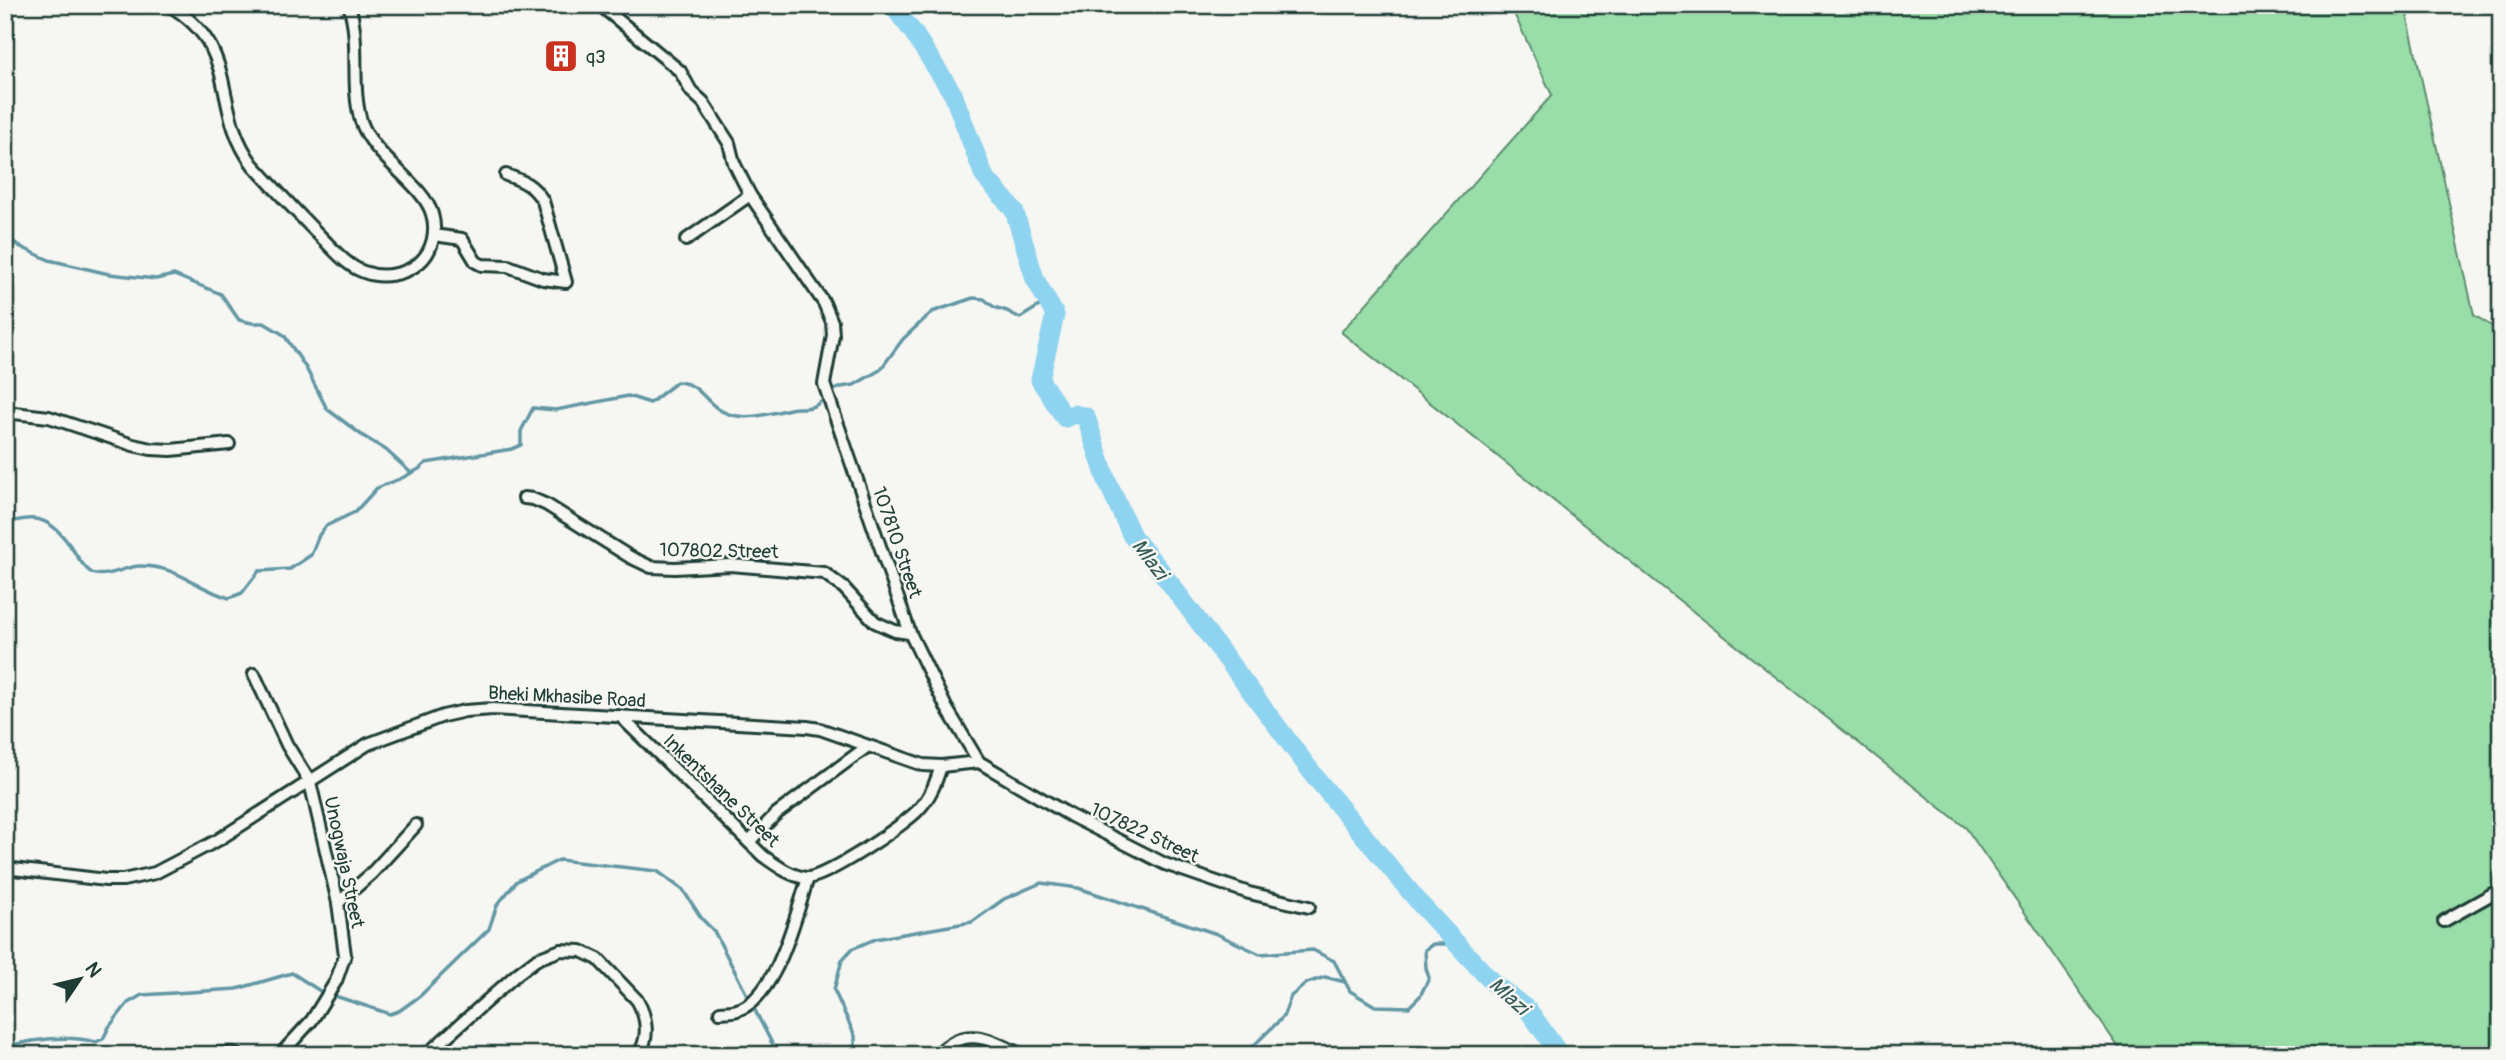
<svg xmlns="http://www.w3.org/2000/svg" width="2506" height="1060" viewBox="0 0 2506 1060" font-family="Pangolin,sans-serif">
	<style>
		.green { fill: #99dda9; stroke: #5c8d6e; stroke-width: 2 }
		.lines { fill: none; stroke-linecap: round; stroke-linejoin: round }
		.stream { stroke: #6297a4; stroke-width: 3.5 }
		.river { stroke: #8ed3ef; stroke-width: 19 }
		.minor-casing { stroke: #1f3d34; stroke-width: 16 }
		.minor { stroke: #f6f6f2; stroke-width: 10 }
		.labels { text-anchor: middle; stroke-width: 5; stroke-linejoin: round; paint-order: stroke }
		.poi-label { font-size: 19px; fill: #1f3d34; stroke: #f6f6f2; text-anchor: start }
		.street-label { font-size: 19px; fill: #1f3d34; stroke: #f6f6f2 }
		.water-label { font-size: 21px; font-style: italic; fill: #355b59; stroke: #f6f6f2 }
	</style>
	<rect width="100%" height="100%" fill="#f6f6f2"/>
	<filter id="ink" filterUnits="userSpaceOnUse"><feTurbulence type="fractalNoise" baseFrequency=".0143" numOctaves="2"/><feDisplacementMap in="SourceGraphic" scale="14" xChannelSelector="R" yChannelSelector="G"/><feConvolveMatrix kernelMatrix="1 2 1 2 8 2 1 2 1" color-interpolation-filters="sRGB"/></filter>
	<g filter="url(#ink)">
		<path class="green" d="M1510 5H2405L2474 315 2501 332V1055H2124L1966 828 1341 332 1552 95Z"/>
		<g class="lines">
			<g class="stream">
				<path d="M5 236 21 247 49 260 109 274 156 279 174 275 221 294 239 320 252 323H264L284 335 306 368 327 409 363 436 386 450 410 472"/>
				<path d="M830 392 841 387 854 385 880 370 903 339 932 312 973 298 984 299 994 307 1007 311 1020 318 1047 301"/>
				<path d="M5 525C39 510 56 523 75 553 80 560 85 569 92 573 106 579 126 566 140 566 178 566 195 588 229 598L242 593 259 571 290 569 311 555 319 535 326 526 355 512 377 488 402 478 419 469 426 463 512 449 521 445V431L533 408 556 410 628 396 650 403 677 382C695 383 700 393 712 404 734 425 764 415 790 409 801 407 812 410 820 402"/>
				<path d="M335 996 390 1014 399 1011 420 996 489 929 497 905 517 881 559 860 657 871 683 890 702 919 714 931 778 1055"/>
				<path d="M5 1046C36 1040 66 1034 96 1042L103 1039 109 1027 128 1003 142 995 237 989 292 973 320 991"/>
				<path d="M825 1055 855 1046V1036L834 990 842 960 852 949 875 939 972 922 1004 899 1041 883 1078 888 1217 934 1260 954 1313 950 1334 961 1350 991 1375 1006 1409 1007 1420 996 1429 978 1426 968 1425 950 1433 944H1459"/>
				<path d="M1244 1055 1283 1017 1291 996 1307 983 1325 977 1345 982"/>
			</g>
			<path class="river" d="M892 5 913 32 953 94 984 176 1014 210 1035 279 1055 315 1040 380 1065 418 1074 414 1086 417 1107 481 1132 536 1157 566 1316 778 1422 906 1493 983 1529 1011 1560 1055"/>
			<g class="minor-casing">
				<g id="minor">
					<path d="M169 5C243 50 209 106 253 165 276 190 299 215 323 239 335 251 347 266 364 272 382 279 405 275 419 263 433 251 437 231 432 214 423 183 373 158 361 121 350 84 361 43 349 5"/>
					<path d="M600 5 680 71 691 91 703 102 729 143 734 163 750 195 824 303 832 322 833 335 824 384 910 633 946 707 979 762 1071 816 1165 864 1249 893 1309 907"/>
					<path d="M434 235 462 239 476 262 482 265 508 266 543 279 566 282 543 201C533 185 524 181 506 175"/>
					<path d="M686 240 750 195"/>
					<path d="M5 412 49 417 133 445 151 449 171 450 229 444"/>
					<path d="M524 498 533 499 547 505 630 557 651 567 675 568 730 565 824 573 844 588 875 622 895 631 910 633"/>
					<path d="M254 674 287 745 310 782 338 903 345 955 336 981 312 1020 280 1055"/>
					<path d="M620 716 763 856C776 865 790 876 806 878 823 880 906 824 919 809 931 796 936 782 941 766"/>
					<path d="M749 842 776 814 868 746"/>
					<path d="M5 868 106 880H123L155 873 218 840 368 744 443 716 465 711 493 709 807 727 820 729 923 765 941 766 979 762"/>
					<path d="M338 903 371 874 416 825"/>
					<path d="M2444 921 2501 889"/>
					<path d="M720 1012C725 1011 732 1012 737 1010 777 998 796 914 808 878"/>
					<path d="M211 1055 232 1053 239 1055"/>
					<path d="M426 1055 517 974 537 959 561 950 581 951 598 959 637 1000C647 1017 650 1038 638 1055"/>
					<path d="M937 1055C966 1024 990 1040 1022 1055"/>
				</g>
			</g>
			<use href="#minor" class="minor"/>
		</g>
	</g>
	<defs>
		<g id="building-square" transform="scale(1.75)"><rect x="-9" y="-9" width="18" height="18" rx="4" fill="#c8321e" stroke="#f6f6f2"/><path d="M-4-6H4V6H1V3H-1V6H-4ZM-2.5-4.3h1.7v1.8h-1.7ZM.8-4.3h1.7v1.8H.8ZM-2.5-1h1.7V.8h-1.7ZM.8-1h1.7V.8H.8Z" fill="#fff"/></g>
	</defs>
	<g fill-rule="evenodd">
		<use href="#building-square" x="561" y="56"/>
	</g>
	<g class="labels">
		<g class="poi-label">
			<text x="586" y="63">q3</text>
		</g>
		<g class="street-label">
			<text transform="translate(898 542) rotate(71)" y="7">107810 Street</text>
			<text transform="translate(719 550) rotate(1)" y="7">107802 Street</text>
			<text transform="translate(567 696) rotate(3)" y="7">Bheki Mkhasibe Road</text>
			<text transform="translate(722 790) rotate(44)" y="7">Inkentshane Street</text>
			<text transform="translate(1145 832) rotate(25)" y="7">107822 Street</text>
			<text transform="translate(345 862) rotate(78)" y="7">Unogwaja Street</text>
		</g>
		<g class="water-label">
			<text transform="translate(1150 559) rotate(53)" y="7">Mlazi</text>
			<text transform="translate(1509 996) rotate(42)" y="7">Mlazi</text>
		</g>
	</g>
	<rect width="2506" height="1060" fill="none" stroke="#f6f6f2" stroke-width="28"/>
	<rect x="14" y="14" width="2478" height="1032" fill="none" stroke="#1f3d34" stroke-width="2.5" filter="url(#ink)"/>
	<g transform="translate(80 979) rotate(55)" stroke="#f6f6f2" stroke-width="5" paint-order="stroke">
	<path d="M0-5L12 26L0 18L-12 26Z" fill="#1f3d34"/>
	<text y="-10" font-size="19" font-weight="bold" text-anchor="middle" fill="#1f3d34">N</text>
	</g>
</svg>
